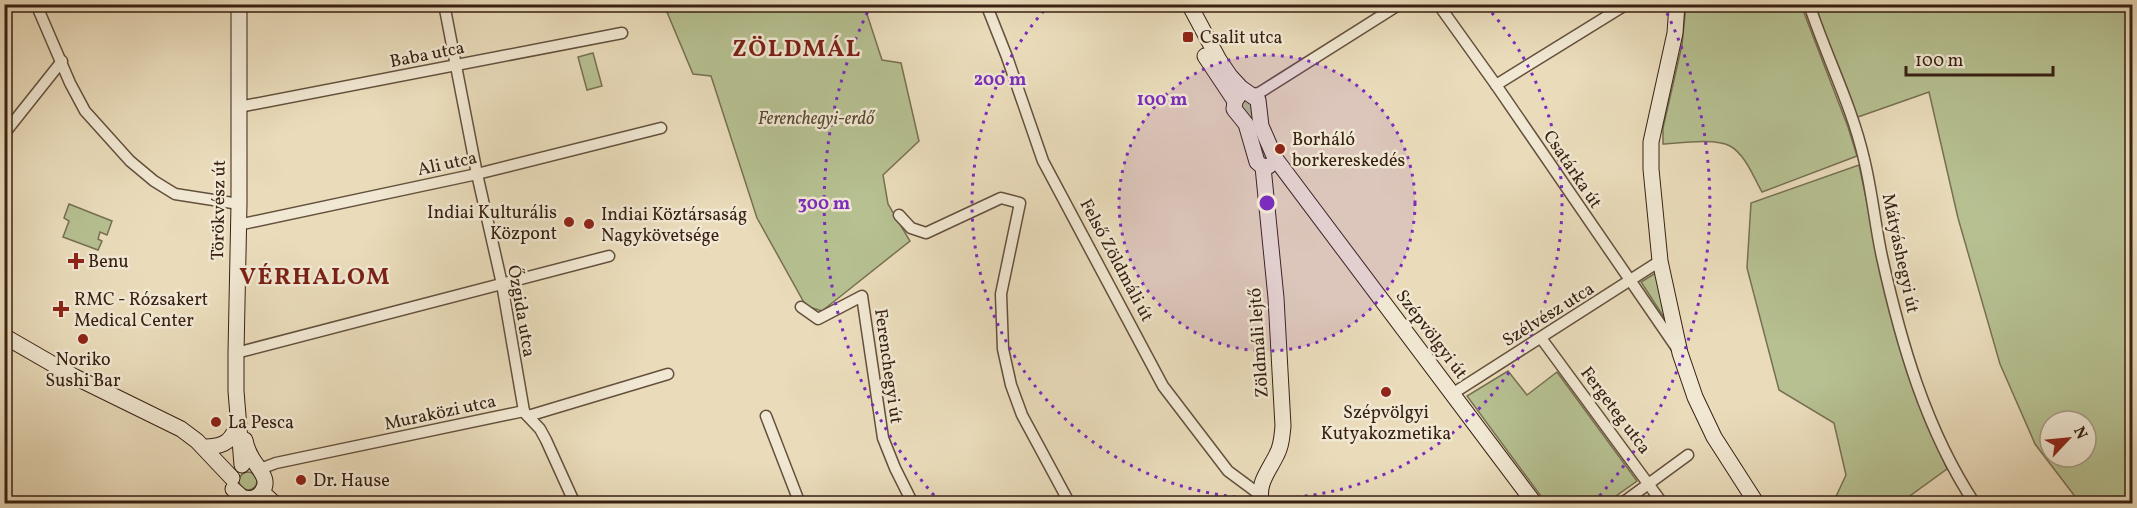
<svg xmlns="http://www.w3.org/2000/svg" width="2137" height="508" viewBox="0 0 2137 508" font-family="Vollkorn,serif">
	<style>
		.green { fill: #b6c091; stroke: #777052; stroke-width: 1.5; fill-rule: evenodd }
		.lines { fill: none; stroke-linecap: round; stroke-linejoin: round }
		.street-casing { stroke: #64503d; stroke-width: 13 }
		.secondary-casing { stroke: #382113; stroke-width: 17 }
		.street { stroke: #f1e8d3; stroke-width: 10 }
		.secondary { stroke: #f1e8d3; stroke-width: 15 }
		.ring { fill: none; stroke: #7b2cbf; stroke-width: 3; stroke-dasharray: 3 6 }
		.poi-dot { fill: #8f2418; stroke: #f1e8d3; stroke-width: 2 }
		.labels { text-anchor: middle; stroke-width: 5; stroke-linejoin: round; paint-order: stroke }
		.poi-label { font-size: 18px; fill: #382113; stroke: #f1e8d3; text-anchor: start }
		.street-label { font-size: 18px; fill: #382113; stroke: #f1e8d3 }
		.park-label { font-size: 18px; font-style: italic; fill: #584932; stroke: #f1e8d3 }
		.district-label { font-size: 24px; font-weight: bold; letter-spacing: 1.5px; fill: #7a1f14; stroke: #f1e8d3 }
		.centre { fill: #7b2cbf; stroke: #f1e8d3; stroke-width: 3 }
		.ring-label { font-size: 18px; text-anchor: middle; font-weight: bold; fill: #7b2cbf; stroke: #f1e8d3; stroke-width: 5; stroke-linejoin: round; paint-order: stroke }
	</style>
	<rect width="100%" height="100%" fill="#eadcbb"/>
	<filter id="stains"><feTurbulence type="fractalNoise" baseFrequency=".00333" numOctaves="4"/><feColorMatrix values="0 0 0 0 .2 0 0 0 0 .09 0 0 0 0 .02 0 0 0 .5 -.17"/></filter>
	<radialGradient id="worn" r=".72"><stop offset=".6" stop-color="#630" stop-opacity="0"/><stop offset="1" stop-color="#630" stop-opacity=".3"/></radialGradient>
	<g class="green">
		<path d="M664 5H864L882 60 901 63 919 141 883 175 888 204 910 241 822 311 806 306 757 218 711 76 693 74Z"/>
		<path d="M1686 5H1801L1848 127 1857 156 1762 192C1754 178 1745 154 1730 146 1715 138 1680 143 1663 144V128L1682 45Z"/>
		<path d="M1812 5H2132V503H2080L2035 444 2000 364 1958 218 1929 92 1855 118ZM2050 421H2086V457H2050Z"/>
		<path d="M593 53 602 86 587 90 578 57Z"/>
		<path d="M1251 98 1269 156 1265 162 1238 101Z"/>
		<path d="M1859 165 1886 293 1914 392 1947 469 1900 503H1833L1846 475 1834 423 1779 390 1747 268 1751 203Z"/>
		<path d="M69 204 112 221 107 235 100 232 98 239 102 241 98 250 63 237 69 221 64 218Z"/>
		<path d="M1654 274H1656L1667 322 1641 282Z"/>
		<path d="M1508 371 1527 395 1557 372 1637 481 1606 503H1546L1467 396Z"/>
		<circle cx="248" cy="481" r="9"/>
	</g>
	<g class="lines">
		<g class="street-casing">
			<g id="street">
				<path d="M36 4 70 83 85 111 130 161 154 181 175 194 239 204"/>
				<path d="M444 4 477 174 502 284 524 411"/>
				<path d="M986 4 1007 57 1043 161 1163 386 1228 471 1259 494"/>
				<path d="M1438 4 1496 85 1676 347"/>
				<path d="M1809 4C1826 56 1852 106 1864 159 1872 191 1875 225 1882 257 1901 343 1926 430 1975 504"/>
				<path d="M1496 85 1627 4"/>
				<path d="M1252 94 1259 93 1400 4"/>
				<path d="M239 107 622 33"/>
				<path d="M4 134 62 61"/>
				<path d="M899 215 911 228 926 233 1001 198 1020 203 1001 294 1003 349 1011 385 1022 415 1070 504"/>
				<path d="M238 225 477 174 661 128"/>
				<path d="M801 307 818 319 862 296 883 438 895 468 913 504"/>
				<path d="M1541 338 1663 504"/>
				<path d="M236 353 609 256"/>
				<path d="M1452 394 1660 261"/>
				<path d="M525 413 540 429 546 440 575 504"/>
				<path d="M528 416 668 374"/>
				<path d="M766 416 800 504"/>
				<path d="M260 469 276 463 524 411"/>
				<path d="M1621 504 1688 455"/>
			</g>
		</g>
		<g class="secondary-casing">
			<g id="secondary">
				<path d="M239 4V204L236 353V391L242 465"/>
				<path d="M1189 4 1219 60 1230 76 1241 88 1258 100 1261 126 1275 158 1535 504"/>
				<path d="M1677 4 1675 33 1651 142V169L1660 261 1680 353 1695 397 1714 437 1757 504"/>
				<path d="M1205 56 1235 101"/>
				<path d="M1239 95 1235 101 1234 109 1246 124 1257 162 1263 167 1269 166"/>
				<path d="M4 336 75 377 181 429 197 441 232 478"/>
				<path d="M207 447C227 446 231 440 239 423"/>
				<path d="M233 489 243 498C250 499 256 499 261 493 272 480 258 469 252 458 249 453 246 446 245 440"/>
				<path d="M262 492 275 504"/>
				<path d="M1262 504C1256 484 1269 471 1277 454 1282 445 1282 435 1283 426L1276 298 1263 167"/>
			</g>
		</g>
		<use href="#street" class="street"/>
		<use href="#secondary" class="secondary"/>
	</g>
	<circle cx="1267" cy="203" r="148" fill="#7b2cbf" fill-opacity=".12"/>
	<g class="ring">
		<circle cx="1267" cy="203" r="148"/>
		<path d="M1486 6A295 295 0 1 1 1048 6"/>
		<path d="M940 502A443 443 0 0 1 871 5M1663 5A443 443 0 0 1 1594 502"/>
	</g>
	<g class="poi-dot">
		<rect x="1182" y="31" width="12" height="12" rx="3"/>
		<circle cx="1280" cy="149" r="6"/>
		<circle cx="569" cy="222" r="6"/>
		<circle cx="589" cy="224" r="6"/>
		<path d="M73 252h6v6h6v6h-6v6h-6v-6h-6v-6h6z"/>
		<path d="M58 300h6v6h6v6h-6v6h-6v-6h-6v-6h6z"/>
		<circle cx="83" cy="339" r="6"/>
		<circle cx="1386" cy="392" r="6"/>
		<circle cx="216" cy="422" r="6"/>
		<circle cx="301" cy="480" r="6"/>
	</g>
	<g class="labels">
		<g class="poi-label">
			<text x="1200" y="43">Csalit utca</text>
			<text x="1292" y="145">Borháló<tspan x="1292" dy="21">borkereskedés</tspan></text>
			<text x="557" y="218" text-anchor="end">Indiai Kulturális<tspan x="557" dy="21">Központ</tspan></text>
			<text x="601" y="220">Indiai Köztársaság<tspan x="601" dy="21">Nagykövetsége</tspan></text>
			<text x="88" y="267">Benu</text>
			<text x="74" y="305">RMC - Rózsakert<tspan x="74" dy="21">Medical Center</tspan></text>
			<text x="83" y="365" text-anchor="middle">Noriko<tspan x="83" dy="21">Sushi Bar</tspan></text>
			<text x="1386" y="418" text-anchor="middle">Szépvölgyi<tspan x="1386" dy="21">Kutyakozmetika</tspan></text>
			<text x="228" y="428">La Pesca</text>
			<text x="313" y="486">Dr. Hause</text>
		</g>
		<g class="street-label">
			<text transform="translate(427 54) rotate(-11)" y="6">Baba utca</text>
			<text transform="translate(447 163) rotate(-12)" y="6">Ali utca</text>
			<text transform="translate(1573 169) rotate(56)" y="6">Csatárka út</text>
			<text transform="translate(218 210) rotate(-89)" y="6">Törökvész út</text>
			<text transform="translate(1901 253) rotate(78)" y="6">Mátyáshegyi út</text>
			<text transform="translate(1117 260) rotate(62)" y="6">Felső Zöldmáli út</text>
			<text transform="translate(522 311) rotate(80)" y="6">Őzgida utca</text>
			<text transform="translate(1548 314) rotate(-32)" y="6">Szélvész utca</text>
			<text transform="translate(1432 334) rotate(53)" y="6">Szépvölgyi út</text>
			<text transform="translate(1258 343) rotate(-94)" y="6">Zöldmáli lejtő</text>
			<text transform="translate(889 366) rotate(82)" y="6">Ferenchegyi út</text>
			<text transform="translate(1616 410) rotate(53)" y="6">Fergeteg utca</text>
			<text transform="translate(440 412) rotate(-12)" y="6">Muraközi utca</text>
		</g>
		<g class="park-label">
			<text x="816" y="124">Ferenchegyi-erdő</text>
		</g>
		<g class="district-label">
			<text x="797" y="56">ZÖLDMÁL</text>
			<text x="315" y="284">VÉRHALOM</text>
		</g>
	</g>
	<circle cx="1267" cy="203" r="9" class="centre"/>
	<g class="ring-label">
		<text x="1000" y="85">200 m</text>
		<text x="1162" y="105">100 m</text>
		<text x="824" y="209">300 m</text>
	</g>
	<rect width="2137" height="508" fill="none" stroke="#eadcbb" stroke-width="24"/>
	<rect x="6" y="6" width="2125" height="496" fill="none" stroke="#382113" stroke-width="3"/>
	<rect x="12" y="12" width="2113" height="484" fill="none" stroke="#382113" stroke-width="1.5"/>
	<g transform="translate(2068 439) rotate(64)"><circle r="28" fill="#f1e8d3" stroke="#a79886" stroke-width="1.5"/>
	<path d="M0-4.5L10 22L0 15L-10 22Z" fill="#8f2418"/>
	<text y="-9" font-size="16" font-weight="bold" text-anchor="middle" fill="#382113">N</text>
	</g>
	<path d="M1906 66v9h147v-9" fill="none" stroke="#382113" stroke-width="3"/>
	<text x="1915" y="66" font-size="18" fill="#382113" stroke="#f1e8d3" stroke-width="4.5" paint-order="stroke">100 m</text>
	<rect width="100%" height="100%" filter="url(#stains)"/>
	<rect width="100%" height="100%" fill="url(#worn)"/>
</svg>
